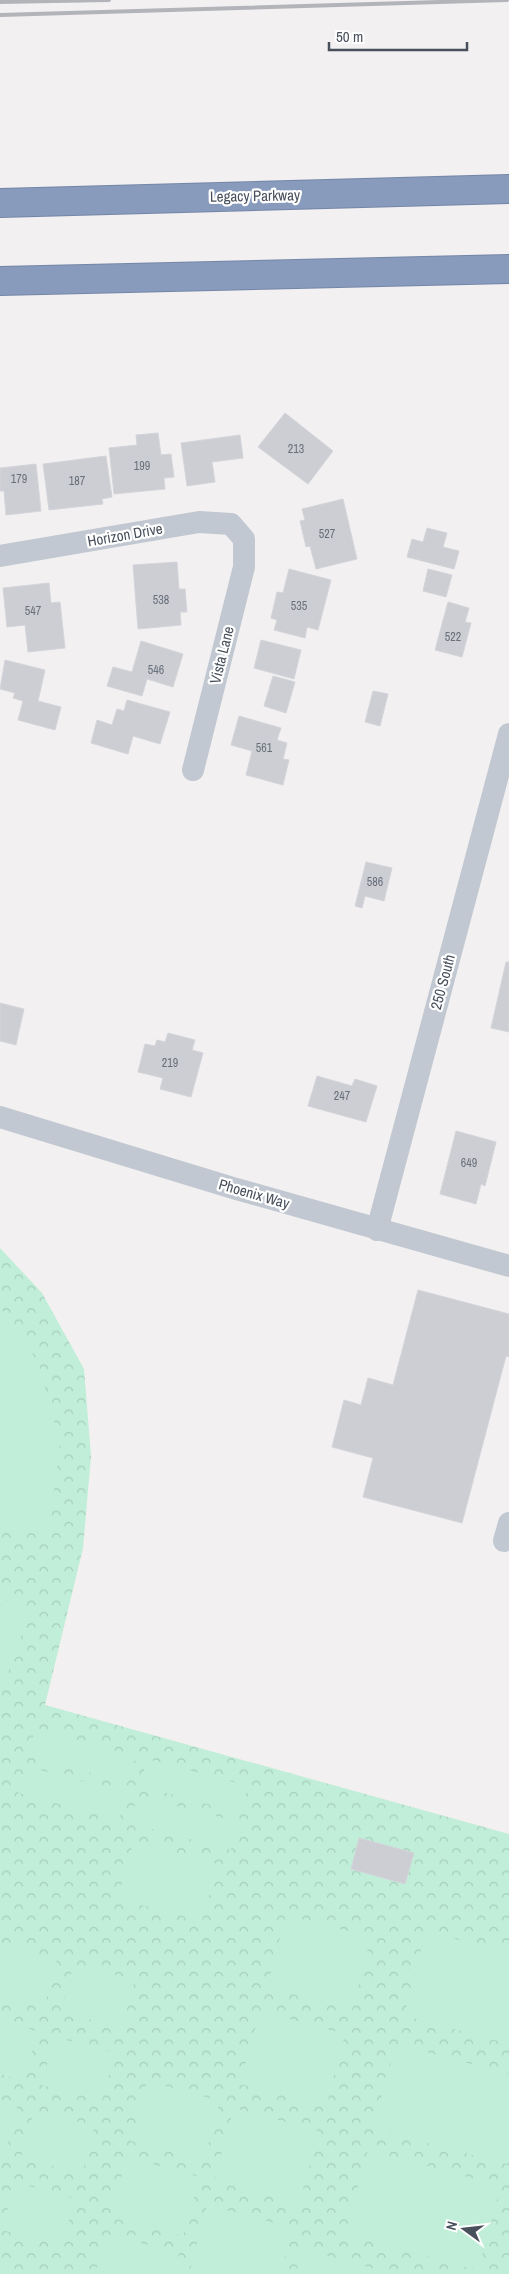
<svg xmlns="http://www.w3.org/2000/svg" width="509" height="2274" viewBox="0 0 509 2274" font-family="'Archivo Narrow',sans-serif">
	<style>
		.park { fill: url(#park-crowns) }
		.garden { fill: #c0eed8 }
		.building { fill: #cdced4; stroke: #d4d5db }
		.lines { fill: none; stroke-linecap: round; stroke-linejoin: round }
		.highway-casing { stroke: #7486a8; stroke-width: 30 }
		.minor { stroke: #c1c8d1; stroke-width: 22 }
		.highway { stroke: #899bbc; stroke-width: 28 }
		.rail { stroke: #b2b4ba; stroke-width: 4 }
		.labels { text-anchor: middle; stroke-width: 4.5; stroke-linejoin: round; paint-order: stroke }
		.number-label { font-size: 12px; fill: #69707a }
		.street-label { font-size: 15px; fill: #48505c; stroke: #fff }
	</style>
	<defs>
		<pattern id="park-crowns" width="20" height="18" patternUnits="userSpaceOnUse" patternTransform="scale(1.25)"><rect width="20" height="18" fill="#c0eed8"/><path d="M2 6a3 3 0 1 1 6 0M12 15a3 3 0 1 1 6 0" fill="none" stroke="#a6cebc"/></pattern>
	</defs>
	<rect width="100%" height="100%" fill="#f2f0f0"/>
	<path class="park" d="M0 1248 42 1293 84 1369 91 1456 83 1548 45 1705 509 1834V2274H0Z"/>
	<g class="garden">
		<path d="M0 1307 38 1362 60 1443 48 1536 0 1527Z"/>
		<path d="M0 1598 31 1609 9 1670 0 1681Z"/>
		<path d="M35 1729 136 1756 128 1783 28 1756Z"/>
		<path d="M147 1759 248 1786 241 1813 140 1786Z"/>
		<path d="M25 1766 126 1793 119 1820 18 1793Z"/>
		<path d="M137 1796 238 1822 231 1850 130 1823Z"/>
		<path d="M133 1842 218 1864 202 1921 118 1899Z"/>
		<path d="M286 1915 371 1937 352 2010 267 1987Z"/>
		<path d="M426 1931 509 1953V2044L404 2016Z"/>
		<path d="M0 1944 57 1959 44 2008 0 1996Z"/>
		<path d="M74 1964 135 1980 122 2028 61 2012Z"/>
		<path d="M260 2011 345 2034 326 2107 240 2084Z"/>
		<path d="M0 2021 37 2031 24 2081 0 2074Z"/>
		<path d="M55 2037 115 2053 102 2101 41 2085Z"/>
		<path d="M396 2044 509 2074V2156L507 2164 373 2129Z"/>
		<path d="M147 2081 220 2101 204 2161 131 2141Z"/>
		<path d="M0 2100 18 2105 5 2154 0 2153Z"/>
		<path d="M234 2108 319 2131 299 2204 214 2181Z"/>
		<path d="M34 2110 95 2126 82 2174 21 2158Z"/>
		<path d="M368 2150 501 2186 478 2270 345 2235Z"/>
		<path d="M127 2157 200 2177 183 2236 110 2217Z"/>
		<path d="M15 2182 75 2199 62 2246 2 2230Z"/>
		<path d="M207 2205 293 2228 280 2274H189Z"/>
		<path d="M106 2234 179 2253 173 2274H95Z"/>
		<path d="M302 2249 394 2274H296Z"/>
	</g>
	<g class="building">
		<path d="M285 413 333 451 308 484 258 447Z"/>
		<path d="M158 433 161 455 171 454 174 477 164 478 165 489 114 494 109 448 137 445 136 435Z"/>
		<path d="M240 435 243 458 212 462 215 482 187 486 181 443Z"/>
		<path d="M106 456 112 497 102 499 103 504 49 510 43 464Z"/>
		<path d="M36 464 41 511 6 515 4 491H0V468Z"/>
		<path d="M343 499 357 559 316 569 310 546 306 547 300 521 305 520 302 509Z"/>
		<path d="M427 528 447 533 443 547 459 551 454 569 407 557 412 539 423 542Z"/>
		<path d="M177 562 179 589H185L187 612H180L181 625 138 629 133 565Z"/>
		<path d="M289 569 331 580 318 630 307 627 305 638 274 630 277 620 271 618 277 592 283 593Z"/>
		<path d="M428 569 452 575 446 597 423 591Z"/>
		<path d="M49 583 51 603 60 602 65 648 28 652 25 625 7 627 3 588Z"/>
		<path d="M448 602 469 608 465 622 471 623 462 657 435 650Z"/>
		<path d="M261 640 301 650 294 679 254 668Z"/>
		<path d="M141 641 183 654 173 687 147 679 142 696 107 686 113 667 132 672Z"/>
		<path d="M5 660 45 670 38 701 61 707 55 730 18 720 23 701 13 698 15 693 0 689Z"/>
		<path d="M273 676 295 682 286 713 264 706Z"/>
		<path d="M373 691 388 694 380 726 365 722Z"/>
		<path d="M127 700 170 712 160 744 133 736 128 754 91 743 97 720 112 725 117 709 124 711Z"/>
		<path d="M239 716 281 728 277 740 287 743 283 759 289 760 283 785 246 775 252 751 231 745Z"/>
		<path d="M366 862 392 868 384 901 365 896 362 908 355 906Z"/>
		<path d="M506 962H509V1032L491 1028Z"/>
		<path d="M0 1003 24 1009 16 1045 0 1041Z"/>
		<path d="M168 1033 195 1040 192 1050 203 1053 191 1097 160 1089 163 1078 138 1072 145 1044 155 1046 157 1040 165 1042Z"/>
		<path d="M317 1076 352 1086 355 1079 377 1086 366 1122 308 1106Z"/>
		<path d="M456 1131 496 1142 485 1186 481 1184 476 1204 440 1194Z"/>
		<path d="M418 1290 509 1314V1357L506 1356 462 1523 363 1497 373 1458 332 1447 344 1400 361 1405 368 1378 393 1385Z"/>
		<path d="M359 1838 414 1853 405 1884 351 1869Z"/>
	</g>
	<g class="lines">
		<g class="highway-casing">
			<g id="highway">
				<path d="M0 203 509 189"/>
				<path d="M0 281 509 269"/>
			</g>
		</g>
		<g class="minor">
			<path d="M0 556 199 522 231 524 244 539V567L193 770"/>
			<path d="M0 1117 233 1188 509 1266"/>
			<path d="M377 1230 509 734"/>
			<path d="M504 1541 509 1523"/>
		</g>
		<use href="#highway" class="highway"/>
		<g class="rail">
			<path d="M0 2 109 0"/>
			<path d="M0 15 507 0"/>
		</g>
	</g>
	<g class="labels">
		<g class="number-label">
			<text x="296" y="453">213</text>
			<text x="142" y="470">199</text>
			<text x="19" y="483">179</text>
			<text x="77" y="485">187</text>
			<text x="327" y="538">527</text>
			<text x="161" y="604">538</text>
			<text x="299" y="610">535</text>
			<text x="33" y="615">547</text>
			<text x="453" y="641">522</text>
			<text x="156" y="674">546</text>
			<text x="264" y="752">561</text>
			<text x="375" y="886">586</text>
			<text x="170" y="1067">219</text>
			<text x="342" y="1100">247</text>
			<text x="469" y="1167">649</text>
		</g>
		<g class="street-label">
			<text transform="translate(255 196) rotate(-1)" y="5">Legacy Parkway</text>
			<text transform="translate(125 535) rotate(-10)" y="5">Horizon Drive</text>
			<text transform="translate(222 655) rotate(-76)" y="5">Vista Lane</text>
			<text transform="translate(443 982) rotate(-75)" y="5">250 South</text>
			<text transform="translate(254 1194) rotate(16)" y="5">Phoenix Way</text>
		</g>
	</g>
	<g transform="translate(464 2229) rotate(285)" stroke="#ffffff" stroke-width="4" paint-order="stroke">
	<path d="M0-4L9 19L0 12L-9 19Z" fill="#48505c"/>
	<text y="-8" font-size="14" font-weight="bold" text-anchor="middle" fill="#48505c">N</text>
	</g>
	<path d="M329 42v8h138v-8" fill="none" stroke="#48505c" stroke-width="2.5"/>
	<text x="336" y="42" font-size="15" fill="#48505c" stroke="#ffffff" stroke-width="4" paint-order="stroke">50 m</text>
</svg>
